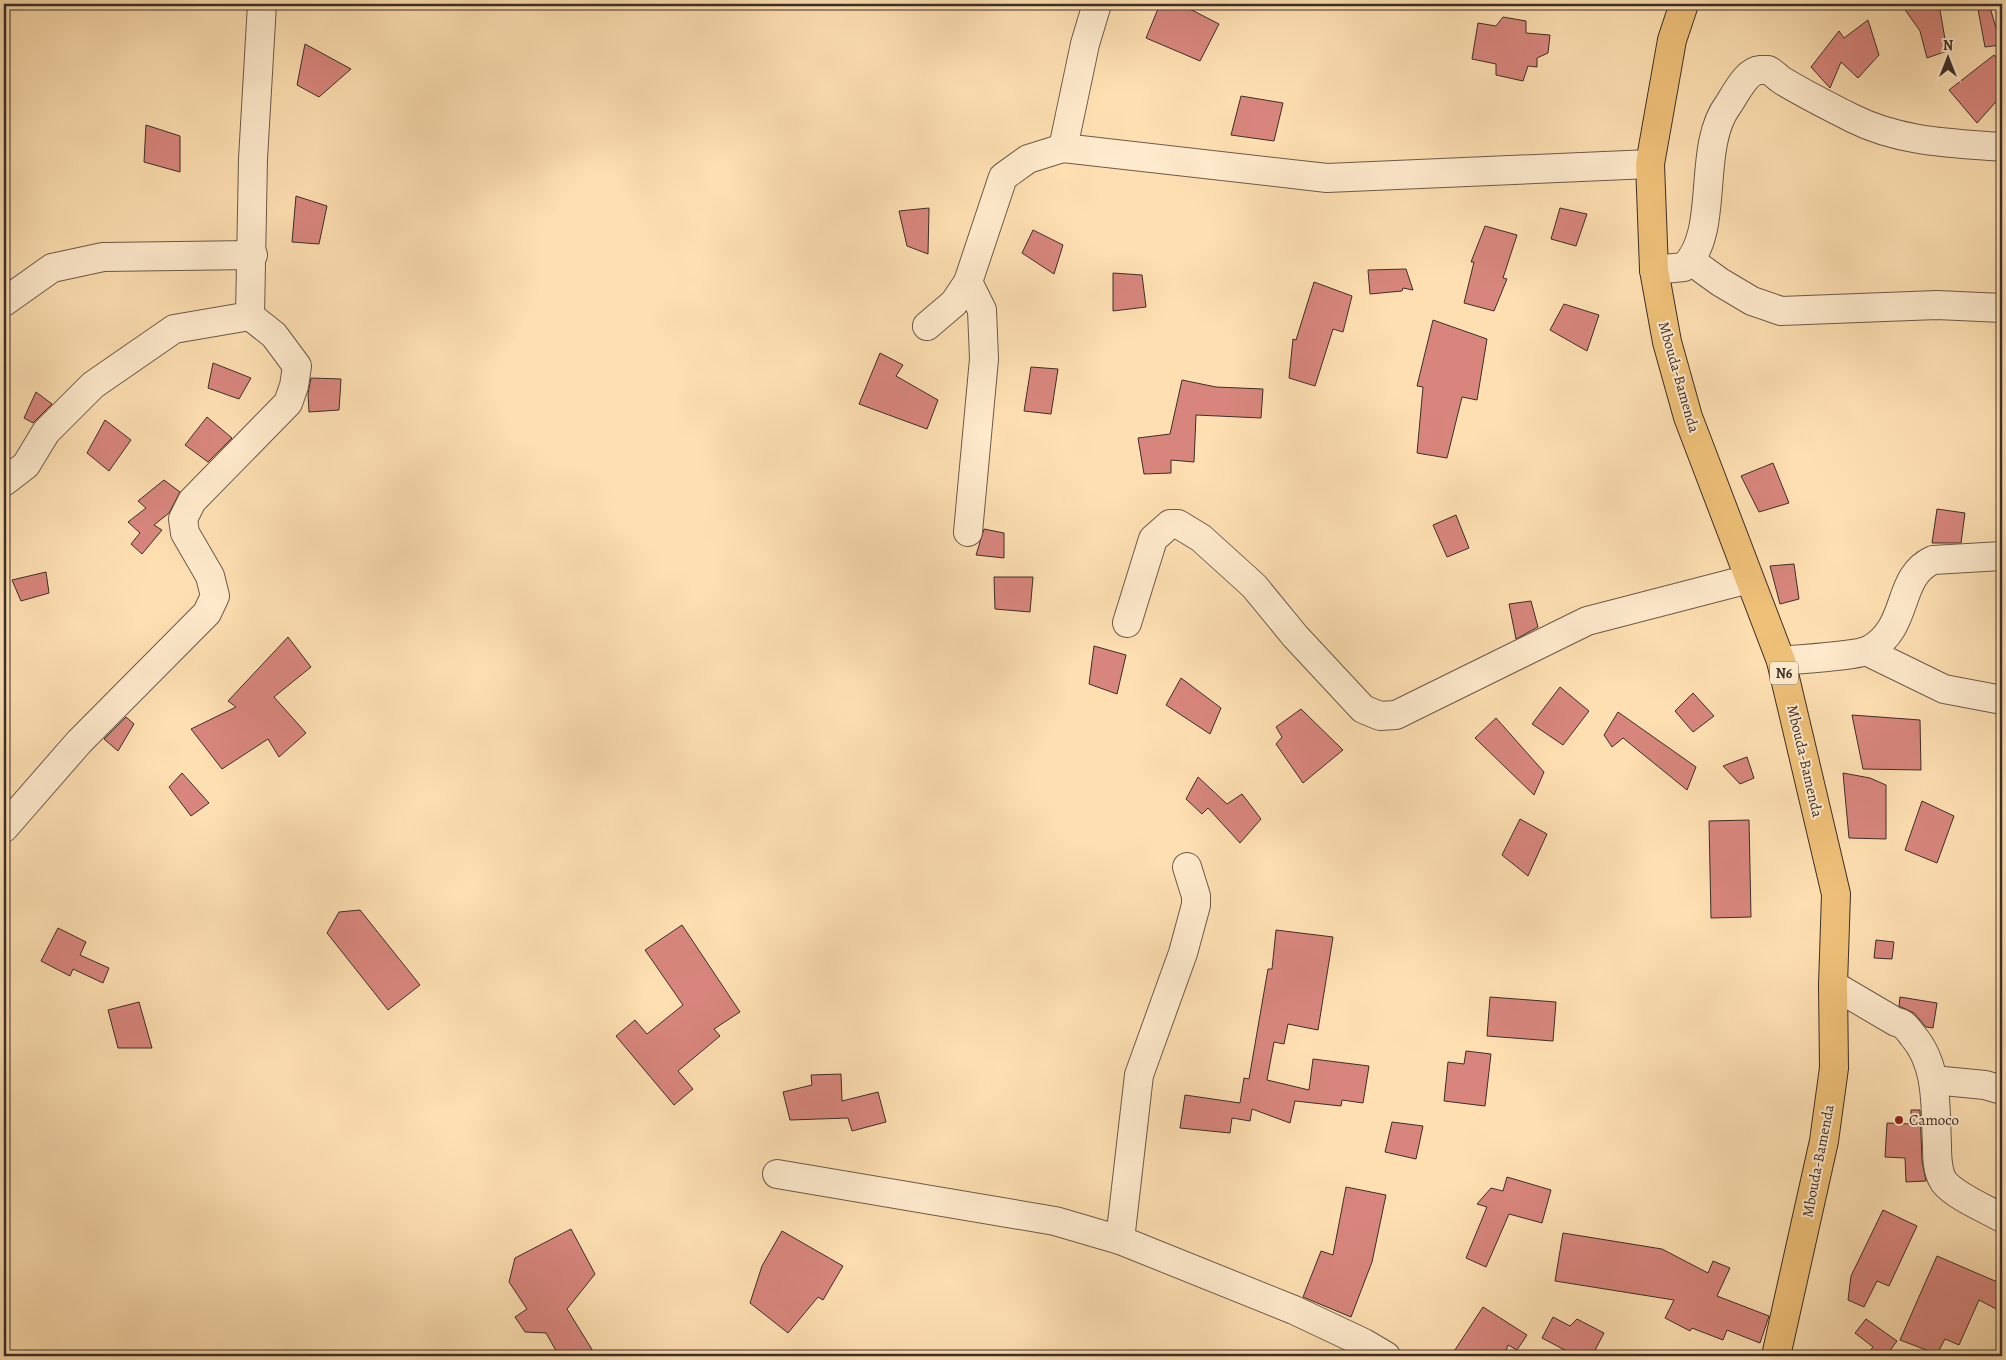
<svg xmlns="http://www.w3.org/2000/svg" width="2006" height="1360" viewBox="0 0 2006 1360" font-family="Alegreya,serif">
	<style>
		.building { fill: #d8867d; stroke: #3c2e29 }
		.lines { fill: none; stroke-linecap: round; stroke-linejoin: round }
		.minor-casing { stroke: #6c5a4b; stroke-width: 30 }
		.highway-casing { stroke: #3c2e29; stroke-width: 30 }
		.minor { stroke: #feeacc; stroke-width: 28 }
		.highway { stroke: #eec078; stroke-width: 28 }
		.poi-dot { fill: #8f2418; stroke: #feeacc; stroke-width: 2 }
		.labels { text-anchor: middle; stroke-width: 4; stroke-linejoin: round; paint-order: stroke }
		.shield { fill: #feeacc; stroke: #76665a; stroke-width: 1 }
		.shield-label { font-size: 14px; font-weight: bold; fill: #3c2e29 }
		.street-label { font-size: 15px; fill: #3c2e29; stroke: #feeacc }
		.poi-label { font-size: 15px; fill: #3c2e29; stroke: #feeacc; text-anchor: start }
	</style>
	<rect width="100%" height="100%" fill="#fddfb1"/>
	<filter id="stains"><feTurbulence type="fractalNoise" baseFrequency=".004" numOctaves="4"/><feColorMatrix values="0 0 0 0 .2 0 0 0 0 .09 0 0 0 0 .02 0 0 0 .5 -.17"/></filter>
	<radialGradient id="worn" r=".72"><stop offset=".6" stop-color="#630" stop-opacity="0"/><stop offset="1" stop-color="#630" stop-opacity=".3"/></radialGradient>
	<g class="building">
		<path d="M1160 4H1180L1219 24 1200 61 1146 38Z"/>
		<path d="M1901 4H1939L1947 51 1927 58 1920 31Z"/>
		<path d="M1977 4H1989L2001 45 1985 47Z"/>
		<path d="M1503 17 1526 21V33L1550 35 1548 53 1537 58V67L1528 66 1523 81 1496 75V64L1472 59 1478 23 1496 26Z"/>
		<path d="M1868 20 1879 55 1858 78 1841 62 1830 88 1811 67 1839 31 1844 38Z"/>
		<path d="M305 44 351 69 319 97 297 85Z"/>
		<path d="M1994 55 2002 66V95L1977 123 1949 90Z"/>
		<path d="M1241 96 1283 103 1274 141 1231 135Z"/>
		<path d="M146 125 180 136V172L144 162Z"/>
		<path d="M296 196 327 206 319 244 292 242Z"/>
		<path d="M929 208 928 254 907 246 899 211Z"/>
		<path d="M1560 208 1587 214 1576 246 1551 239Z"/>
		<path d="M1485 226 1517 235 1503 278 1507 279 1494 311 1464 303 1474 262H1471Z"/>
		<path d="M1033 230 1063 245 1054 274 1022 253Z"/>
		<path d="M1406 269 1413 290 1403 288 1402 291 1370 294 1368 270Z"/>
		<path d="M1113 273 1142 275 1146 307 1113 311Z"/>
		<path d="M1314 282 1352 296 1343 332 1333 329 1315 386 1289 378 1293 339 1296 340Z"/>
		<path d="M1564 304 1599 315 1587 351 1550 330Z"/>
		<path d="M1433 320 1487 339 1477 400 1462 397 1447 458 1417 453 1423 387 1417 386Z"/>
		<path d="M880 353 903 365 896 376 938 400 927 429 859 404Z"/>
		<path d="M213 363 251 378 239 399 208 388Z"/>
		<path d="M1031 367 1058 369 1051 414 1024 411Z"/>
		<path d="M311 378 341 379 339 410 309 412 308 394Z"/>
		<path d="M1182 380 1216 387 1263 389 1261 418 1196 415 1194 462 1171 460V473L1144 474 1138 438 1170 434Z"/>
		<path d="M36 392 52 404 33 423 24 418Z"/>
		<path d="M207 417 232 438 208 462 185 445Z"/>
		<path d="M105 420 131 440 109 471 87 453Z"/>
		<path d="M1773 463 1789 503 1759 512 1741 476Z"/>
		<path d="M164 480 180 492 169 513 154 525 162 530 142 554 131 544 140 533 128 522 146 508 138 501Z"/>
		<path d="M1937 509 1965 513 1961 543H1932Z"/>
		<path d="M1456 515 1469 548 1447 557 1433 525Z"/>
		<path d="M984 529 1004 533V558L976 555Z"/>
		<path d="M1794 564 1799 599 1780 604 1770 566Z"/>
		<path d="M46 572 49 593 21 601 12 580Z"/>
		<path d="M994 577H1033L1030 612 995 609Z"/>
		<path d="M1531 601 1538 627 1516 639 1509 604Z"/>
		<path d="M288 637 311 667 274 697 306 733 279 757 268 739 222 769 191 729 236 707 228 701Z"/>
		<path d="M1094 646 1126 655 1117 694 1089 684Z"/>
		<path d="M1181 678 1221 708 1210 734 1166 705Z"/>
		<path d="M1560 687 1589 711 1563 745 1532 724Z"/>
		<path d="M1693 693 1714 716 1693 732 1675 711Z"/>
		<path d="M1301 709 1343 750 1303 783 1276 744 1282 737 1276 727Z"/>
		<path d="M1618 712 1696 767 1687 790 1623 738 1612 747 1604 735Z"/>
		<path d="M1852 715 1920 720 1921 770 1863 769Z"/>
		<path d="M126 717 134 724 118 751 104 739Z"/>
		<path d="M1496 718 1544 772 1534 795 1475 738Z"/>
		<path d="M1747 757 1754 778 1740 784 1723 766Z"/>
		<path d="M182 773 209 803 191 816 169 787Z"/>
		<path d="M1843 773 1870 778 1886 785V839L1849 838Z"/>
		<path d="M1198 777 1227 804 1242 794 1261 819 1240 843 1208 808 1202 814 1186 799Z"/>
		<path d="M1922 801 1954 816 1937 863 1905 850Z"/>
		<path d="M1520 819 1547 834 1528 876 1502 855Z"/>
		<path d="M1749 820 1751 917 1711 918 1709 821Z"/>
		<path d="M360 910 420 985 388 1010 327 933 339 912Z"/>
		<path d="M682 925 740 1012 714 1029 720 1036 678 1071 693 1089 674 1105 616 1036 635 1020 647 1034 683 1005 645 950Z"/>
		<path d="M58 928 86 942 80 955 109 968 103 983 73 969 70 976 41 961Z"/>
		<path d="M1276 930 1333 937 1318 1030 1288 1024 1284 1044 1274 1042 1267 1080 1309 1090 1313 1059 1369 1066 1363 1103 1342 1100 1341 1106 1295 1101 1290 1123 1252 1109 1250 1121 1232 1118 1230 1133 1180 1128 1185 1095 1240 1103 1244 1078 1249 1079 1268 969H1272Z"/>
		<path d="M1876 940 1894 942 1892 959 1874 958Z"/>
		<path d="M1490 997 1556 1002 1553 1041 1487 1036Z"/>
		<path d="M1900 997 1937 1003 1933 1028 1926 1027 1914 1013 1899 1006Z"/>
		<path d="M139 1002 152 1048H118L108 1010Z"/>
		<path d="M1466 1051 1491 1054 1485 1106 1444 1101 1448 1062 1464 1064Z"/>
		<path d="M841 1074 842 1101 878 1092 886 1122 852 1131 848 1118 790 1120 783 1092 812 1085 811 1075Z"/>
		<path d="M1911 1110H1920L1922 1161 1926 1181 1906 1182 1905 1158 1885 1157 1887 1123 1911 1124Z"/>
		<path d="M1392 1122 1423 1126 1416 1159 1385 1152Z"/>
		<path d="M1507 1177 1551 1190 1542 1223 1509 1214 1486 1267 1466 1258 1487 1207 1477 1204 1491 1188 1503 1191Z"/>
		<path d="M1346 1187 1386 1195 1372 1262 1351 1317 1303 1297 1321 1251 1333 1255Z"/>
		<path d="M1883 1210 1917 1226 1889 1286 1877 1281 1864 1307 1848 1300 1851 1276Z"/>
		<path d="M571 1229 595 1274 567 1309 596 1356H559L546 1333 525 1332 515 1317 527 1309 509 1282 515 1258Z"/>
		<path d="M782 1231 843 1266 823 1300 818 1297 788 1333 750 1303 762 1266Z"/>
		<path d="M1563 1233 1662 1249 1708 1273 1713 1261 1730 1268 1717 1296 1769 1316 1760 1343 1727 1330 1723 1340 1692 1328 1690 1331 1665 1318 1674 1300 1555 1281Z"/>
		<path d="M1937 1256 2002 1284V1312L1979 1300 1959 1345 1945 1339 1937 1354 1900 1340Z"/>
		<path d="M1483 1307 1527 1335 1517 1350 1508 1345 1504 1356 1494 1352 1491 1356H1451Z"/>
		<path d="M1553 1317 1570 1326 1577 1319 1604 1333 1592 1356H1576L1542 1338Z"/>
		<path d="M1866 1319 1897 1341 1886 1356H1866L1873 1347 1855 1333Z"/>
	</g>
	<g class="lines">
		<g class="minor-casing">
			<g id="minor">
				<path d="M1063 148 1085 44 1097 4"/>
				<path d="M1691 261 1720 282 1752 301 1781 311 1937 305 2002 308"/>
				<path d="M1654 270 1684 267C1721 233 1696 148 1728 105 1735 95 1746 71 1760 70 1763 70 1765 70 1768 70 1773 72 1778 78 1783 81 1806 95 1830 107 1854 119 1900 142 1952 143 2002 147"/>
				<path d="M968 282 982 310 984 359 968 532"/>
				<path d="M4 302 52 268 103 257 253 255"/>
				<path d="M927 326 954 303 968 282 1003 177 1028 159 1063 148 1327 178 1650 164"/>
				<path d="M4 482 26 465 46 432 93 385 174 329 250 316 253 159 262 4"/>
				<path d="M1127 623 1153 539 1170 524H1178L1201 538 1254 586 1295 636 1363 709 1380 716 1396 715 1587 621 1749 579"/>
				<path d="M1866 651 1944 689 2002 700"/>
				<path d="M1781 661C1798 659 1857 656 1869 650 1911 627 1895 577 1933 560L2002 556"/>
				<path d="M4 828 79 742 207 613 215 596 210 576 185 533 183 519 192 501 288 403 294 386 297 366 274 335 250 316"/>
				<path d="M1833 985 1896 1022C1904 1023 1908 1029 1913 1036 1939 1066 1935 1108 1937 1145 1937 1157 1937 1172 1944 1182 1955 1196 1986 1209 2002 1218"/>
				<path d="M1933 1080 1985 1085 2002 1090"/>
				<path d="M777 1174 1055 1221 1120 1240 1294 1310 1364 1343 1386 1356"/>
				<path d="M1120 1240 1139 1075 1183 953 1196 905V896L1187 867"/>
			</g>
		</g>
		<g class="highway-casing">
			<path id="highway" d="M1684 4 1672 40 1650 164 1654 270 1667 342 1688 417 1781 661 1836 894 1833 985 1834 1068 1824 1141 1776 1356"/>
		</g>
		<use href="#minor" class="minor"/>
		<use href="#highway" class="highway"/>
	</g>
	<circle class="poi-dot" cx="1899" cy="1120" r="5"/>
	<g class="labels">
		<rect class="shield" x="1770" y="661.5" width="28" height="23" rx="4"/>
		<g class="shield-label">
			<text x="1784" y="678">N6</text>
		</g>
		<g class="street-label">
			<text transform="translate(1679 377) rotate(74)" y="5">Mbouda-Bamenda</text>
			<text transform="translate(1805 761) rotate(77)" y="5">Mbouda-Bamenda</text>
			<text transform="translate(1818 1161) rotate(-79)" y="5">Mbouda-Bamenda</text>
		</g>
		<g class="poi-label">
			<text x="1909" y="1125">Camoco</text>
		</g>
	</g>
	<rect width="2006" height="1360" fill="none" stroke="#fddfb1" stroke-width="20"/>
	<rect x="5" y="5" width="1996" height="1350" fill="none" stroke="#3c2e29" stroke-width="2.5"/>
	<rect x="10" y="10" width="1986" height="1340" fill="none" stroke="#3c2e29"/>
	<g transform="translate(1948 58)" stroke="#feeacc" stroke-width="4" paint-order="stroke">
	<path d="M0-4L9 19L0 12L-9 19Z" fill="#3c2e29"/>
	<text y="-8" font-size="14" font-weight="bold" text-anchor="middle" fill="#3c2e29">N</text>
	</g>
	<rect width="100%" height="100%" filter="url(#stains)"/>
	<rect width="100%" height="100%" fill="url(#worn)"/>
</svg>
